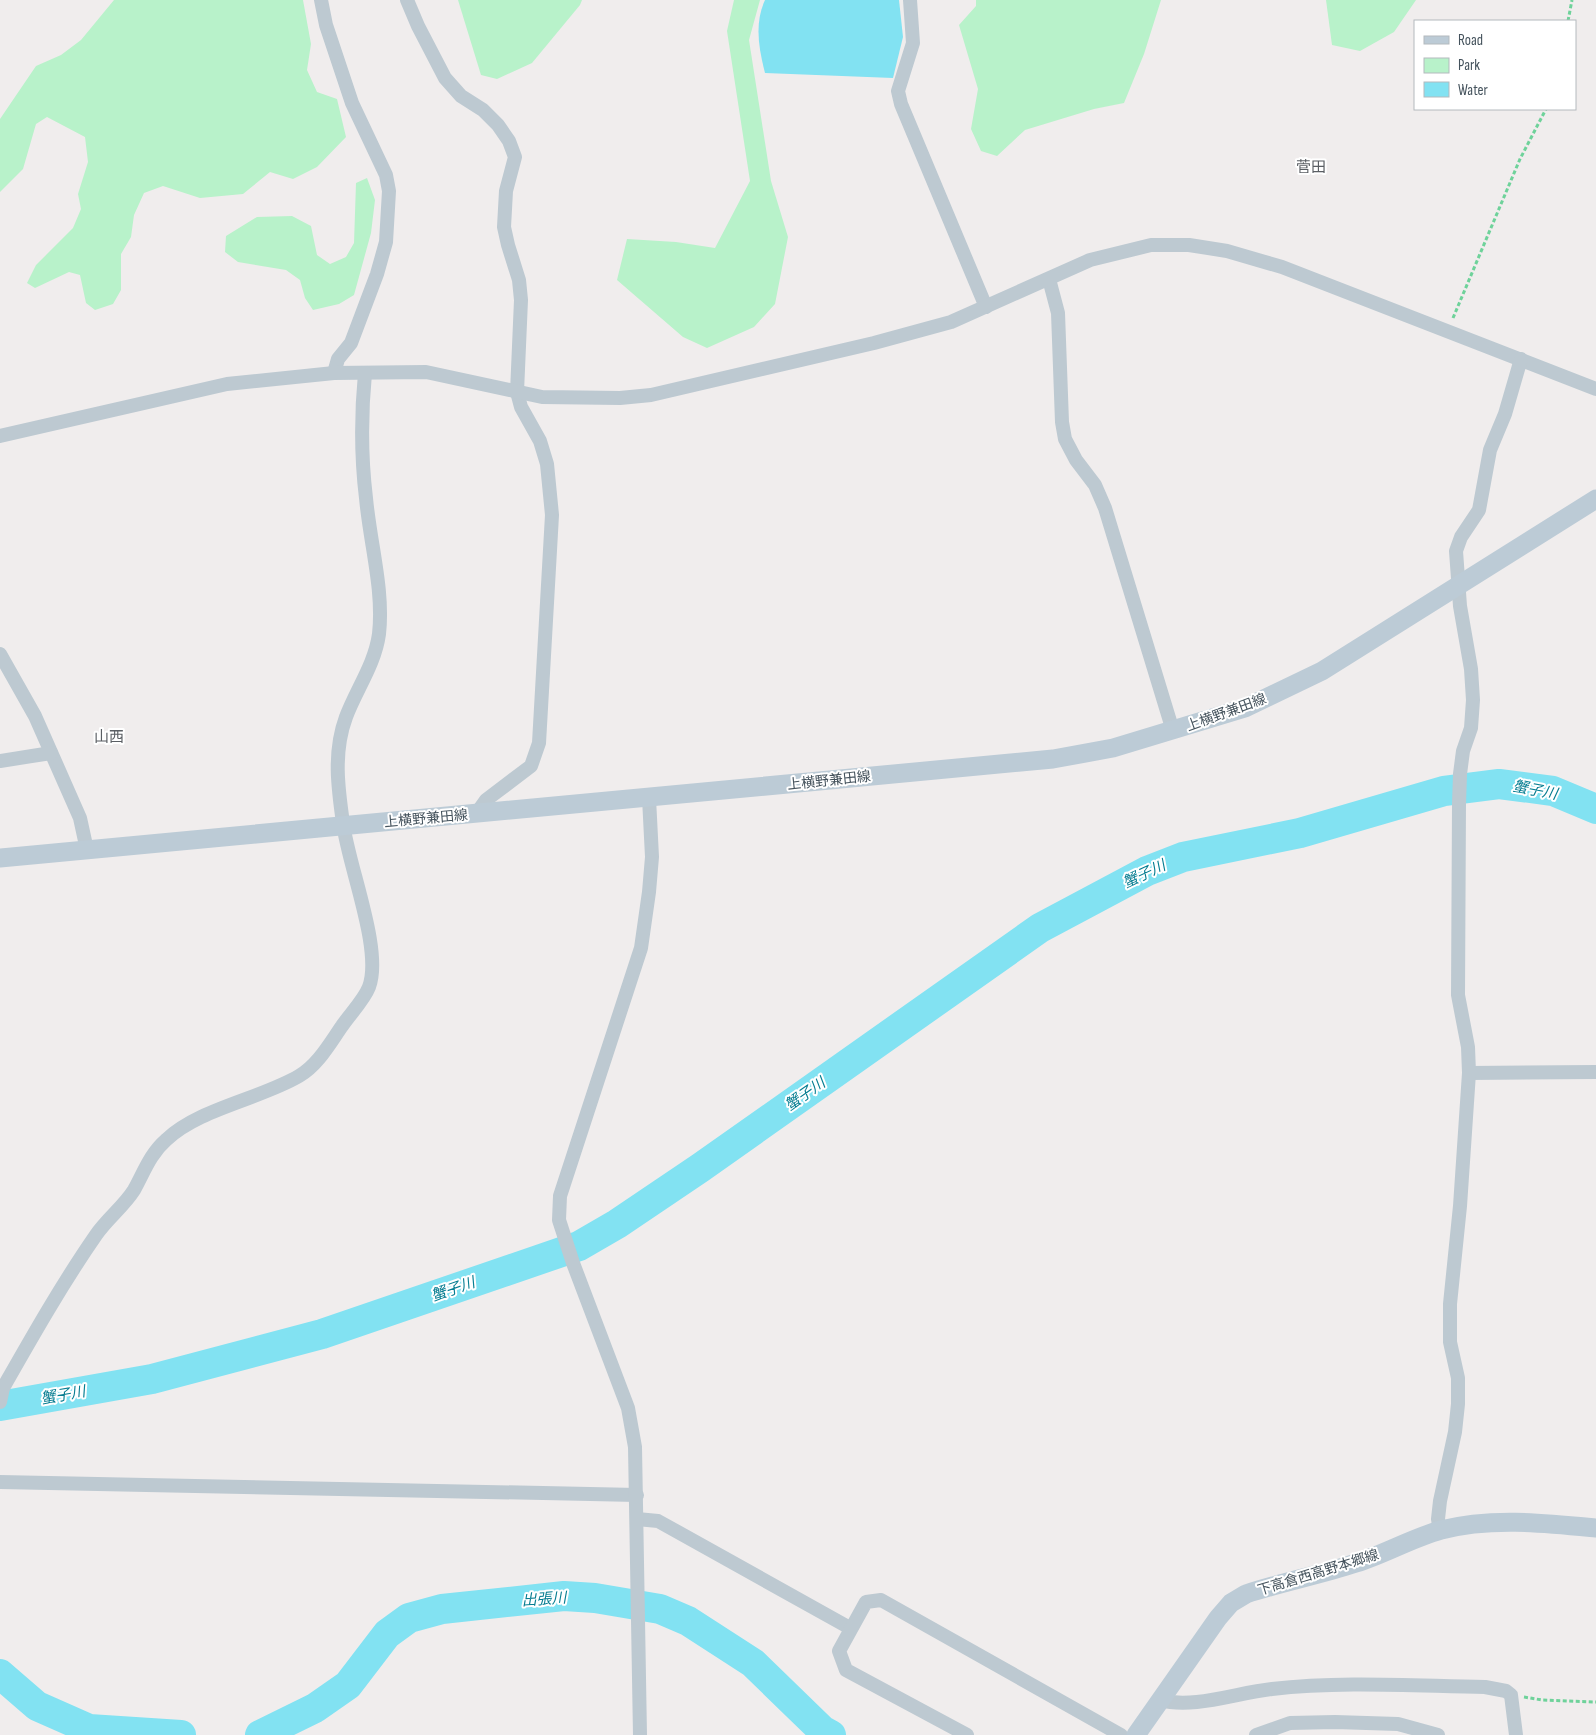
<svg xmlns="http://www.w3.org/2000/svg" width="1596" height="1735" viewBox="0 0 1596 1735" font-family="'Sofia Sans Condensed','Noto Sans JP',sans-serif">
	<style>
		.green { fill: #b8f2ca }
		.water { fill: #82e2f2 }
		.lines { fill: none; stroke-linecap: round; stroke-linejoin: round }
		.river { stroke: #82e2f2; stroke-width: 30 }
		.path { stroke: #6ed29a; stroke-width: 3; stroke-dasharray: 4 2.5; stroke-linecap: butt }
		.street { stroke: #bdc9d1; stroke-width: 14 }
		.secondary { stroke: #bccbd6; stroke-width: 19 }
		.labels { text-anchor: middle; stroke-width: 4; stroke-linejoin: round; paint-order: stroke }
		.street-label { font-size: 14px; fill: #44525c; stroke: #fff }
		.neighbourhood-label { font-size: 15px; fill: #5a5e63; stroke: #fff }
		.water-label { font-size: 15px; font-style: italic; fill: #067d91; stroke: #fff }
	</style>
	<rect width="100%" height="100%" fill="#f0eded"/>
	<g class="green">
		<path d="M114 0H303L311 44 307 70 317 92 337 99 346 137 317 167 293 179 270 172 243 194 200 198 163 186 144 193 134 215 131 237 121 254V290L113 304 95 310 86 303 80 275 69 272 35 288 27 283 36 265 73 228 81 209 78 194 88 162 85 137 47 117 36 124 23 169 0 192V119L36 66 61 55 81 40Z"/>
		<path d="M458 0H582L580 5 532 63 497 79 481 75Z"/>
		<path d="M734 0H760L749 40 771 181 788 237 775 304 754 327 707 348 683 337 617 280 627 239 676 242 715 248 750 181 727 31Z"/>
		<path d="M976 0H1161L1144 54 1124 103 1094 109 1025 130 997 156 981 151 971 129 978 89 959 25 976 6Z"/>
		<path d="M1326 0H1416L1394 32 1360 51 1332 45Z"/>
		<path d="M367 178 375 200 371 233 354 295 339 304 313 310 305 298 300 280 286 270 238 262 225 252 226 236 257 217 292 216 311 226 317 255 330 264 346 257 354 243 356 183Z"/>
	</g>
	<path class="water" d="M765 0H899L903 37 893 78 765 73C759 49 754 24 765 0Z"/>
	<g class="lines">
		<g class="river">
			<path d="M0 1406 152 1379 322 1334 579 1246 617 1224 700 1168 1040 928 1147 871 1183 857 1300 833 1444 791 1499 784 1553 791 1596 809"/>
			<path d="M0 1674 37 1706 89 1729 181 1735"/>
			<path d="M260 1735 315 1708 348 1685 387 1634 409 1618 442 1609 564 1596 595 1598 660 1609 688 1621 753 1663 822 1730 831 1735"/>
		</g>
		<g class="path">
			<path d="M1568 21 1572 0"/>
			<path d="M1453 318 1520 159 1546 109"/>
			<path d="M1524 1697 1542 1700 1596 1702"/>
		</g>
		<g class="street">
			<path d="M321 0 326 25 352 103 386 175 389 191 386 242 377 274 351 343 338 359 334 373"/>
			<path d="M407 0 418 26 445 78 461 96 483 110 498 125 509 141 515 157 506 191 504 227 508 245 519 280 521 300 517 392 521 407 540 441 547 464 552 515 539 743 531 766 486 800 476 814"/>
			<path d="M910 0 913 43 898 91 901 104 986 307"/>
			<path d="M1049 279 1058 313 1062 422 1065 439 1076 460 1095 485 1105 508 1173 731"/>
			<path d="M0 436 227 384 334 373 426 372 542 397 620 398 651 395 874 343 951 322 1090 260 1151 245H1189L1227 251 1282 267 1596 389"/>
			<path d="M0 654 35 716 80 818 87 850"/>
			<path d="M0 761 51 753"/>
			<path d="M1469 1073 1596 1072"/>
			<path d="M0 1402 3 1388C32 1337 62 1284 96 1235 107 1219 124 1206 134 1190 144 1172 150 1154 166 1140 198 1109 260 1099 299 1076 318 1065 330 1043 342 1026 350 1014 364 1000 369 987 383 950 348 865 343 823 338 788 333 752 346 717 356 690 375 664 379 634 384 590 370 543 366 498 361 457 361 415 365 373"/>
			<path d="M0 1482 637 1495"/>
			<path d="M637 1519 658 1521 850 1628"/>
			<path d="M1440 1531 1438 1519 1440 1501 1455 1432 1458 1404V1378L1450 1342V1304L1460 1206 1469 1073 1468 1047 1458 995 1459 804 1460 774 1463 751 1471 728 1473 700 1471 669 1460 606 1456 551 1461 537 1479 510 1490 450 1505 414 1521 359"/>
			<path d="M1159 1700C1195 1709 1235 1693 1272 1689 1342 1681 1415 1686 1485 1687L1506 1691 1511 1695 1516 1735"/>
			<path d="M640 1735 635 1447 628 1408 573 1263 559 1220 560 1196 641 948 649 892 652 857 649 798"/>
			<path d="M967 1735 846 1670 839 1651 866 1602 881 1600 1121 1735"/>
			<path d="M1256 1735 1290 1723 1335 1722 1398 1724 1438 1735"/>
		</g>
		<g class="secondary">
			<path d="M0 858 1053 759 1113 748 1245 708 1322 671 1596 499"/>
			<path d="M1136 1735 1218 1618 1231 1603 1246 1594C1282 1582 1320 1575 1356 1563 1385 1554 1412 1538 1441 1530 1491 1517 1545 1523 1596 1528"/>
		</g>
	</g>
	<g class="labels">
		<g class="street-label">
			<text transform="translate(1226 712) rotate(-20)" y="5">上横野兼田線</text>
			<text transform="translate(829 780) rotate(-6)" y="5">上横野兼田線</text>
			<text transform="translate(426 818) rotate(-5)" y="5">上横野兼田線</text>
			<text transform="translate(1318 1572) rotate(-17)" y="5">下高倉西高野本郷線</text>
		</g>
		<g class="neighbourhood-label">
			<text x="1311" y="172">菅田</text>
			<text x="109" y="742">山西</text>
		</g>
		<g class="water-label">
			<text transform="translate(1535 790) rotate(11)" y="5">蟹子川</text>
			<text transform="translate(1144 874) rotate(-25)" y="5">蟹子川</text>
			<text transform="translate(805 1094) rotate(-35)" y="5">蟹子川</text>
			<text transform="translate(453 1289) rotate(-19)" y="5">蟹子川</text>
			<text transform="translate(63 1395) rotate(-10)" y="5">蟹子川</text>
			<text transform="translate(544 1599) rotate(-4)" y="5">出張川</text>
		</g>
	</g>
	<rect x="1414" y="20" width="162" height="90" fill="#ffffff" stroke="#b4babe"/>
	<rect x="1424" y="36" width="25" height="8" fill="#bccbd6" stroke="#b4babe"/>
	<text x="1458" y="45" font-size="15" fill="#44525c">Road</text>
	<rect x="1424" y="58" width="25" height="15" fill="#b8f2ca" stroke="#b4babe"/>
	<text x="1458" y="70" font-size="15" fill="#44525c">Park</text>
	<rect x="1424" y="82" width="25" height="15" fill="#82e2f2" stroke="#b4babe"/>
	<text x="1458" y="95" font-size="15" fill="#44525c">Water</text>
</svg>
